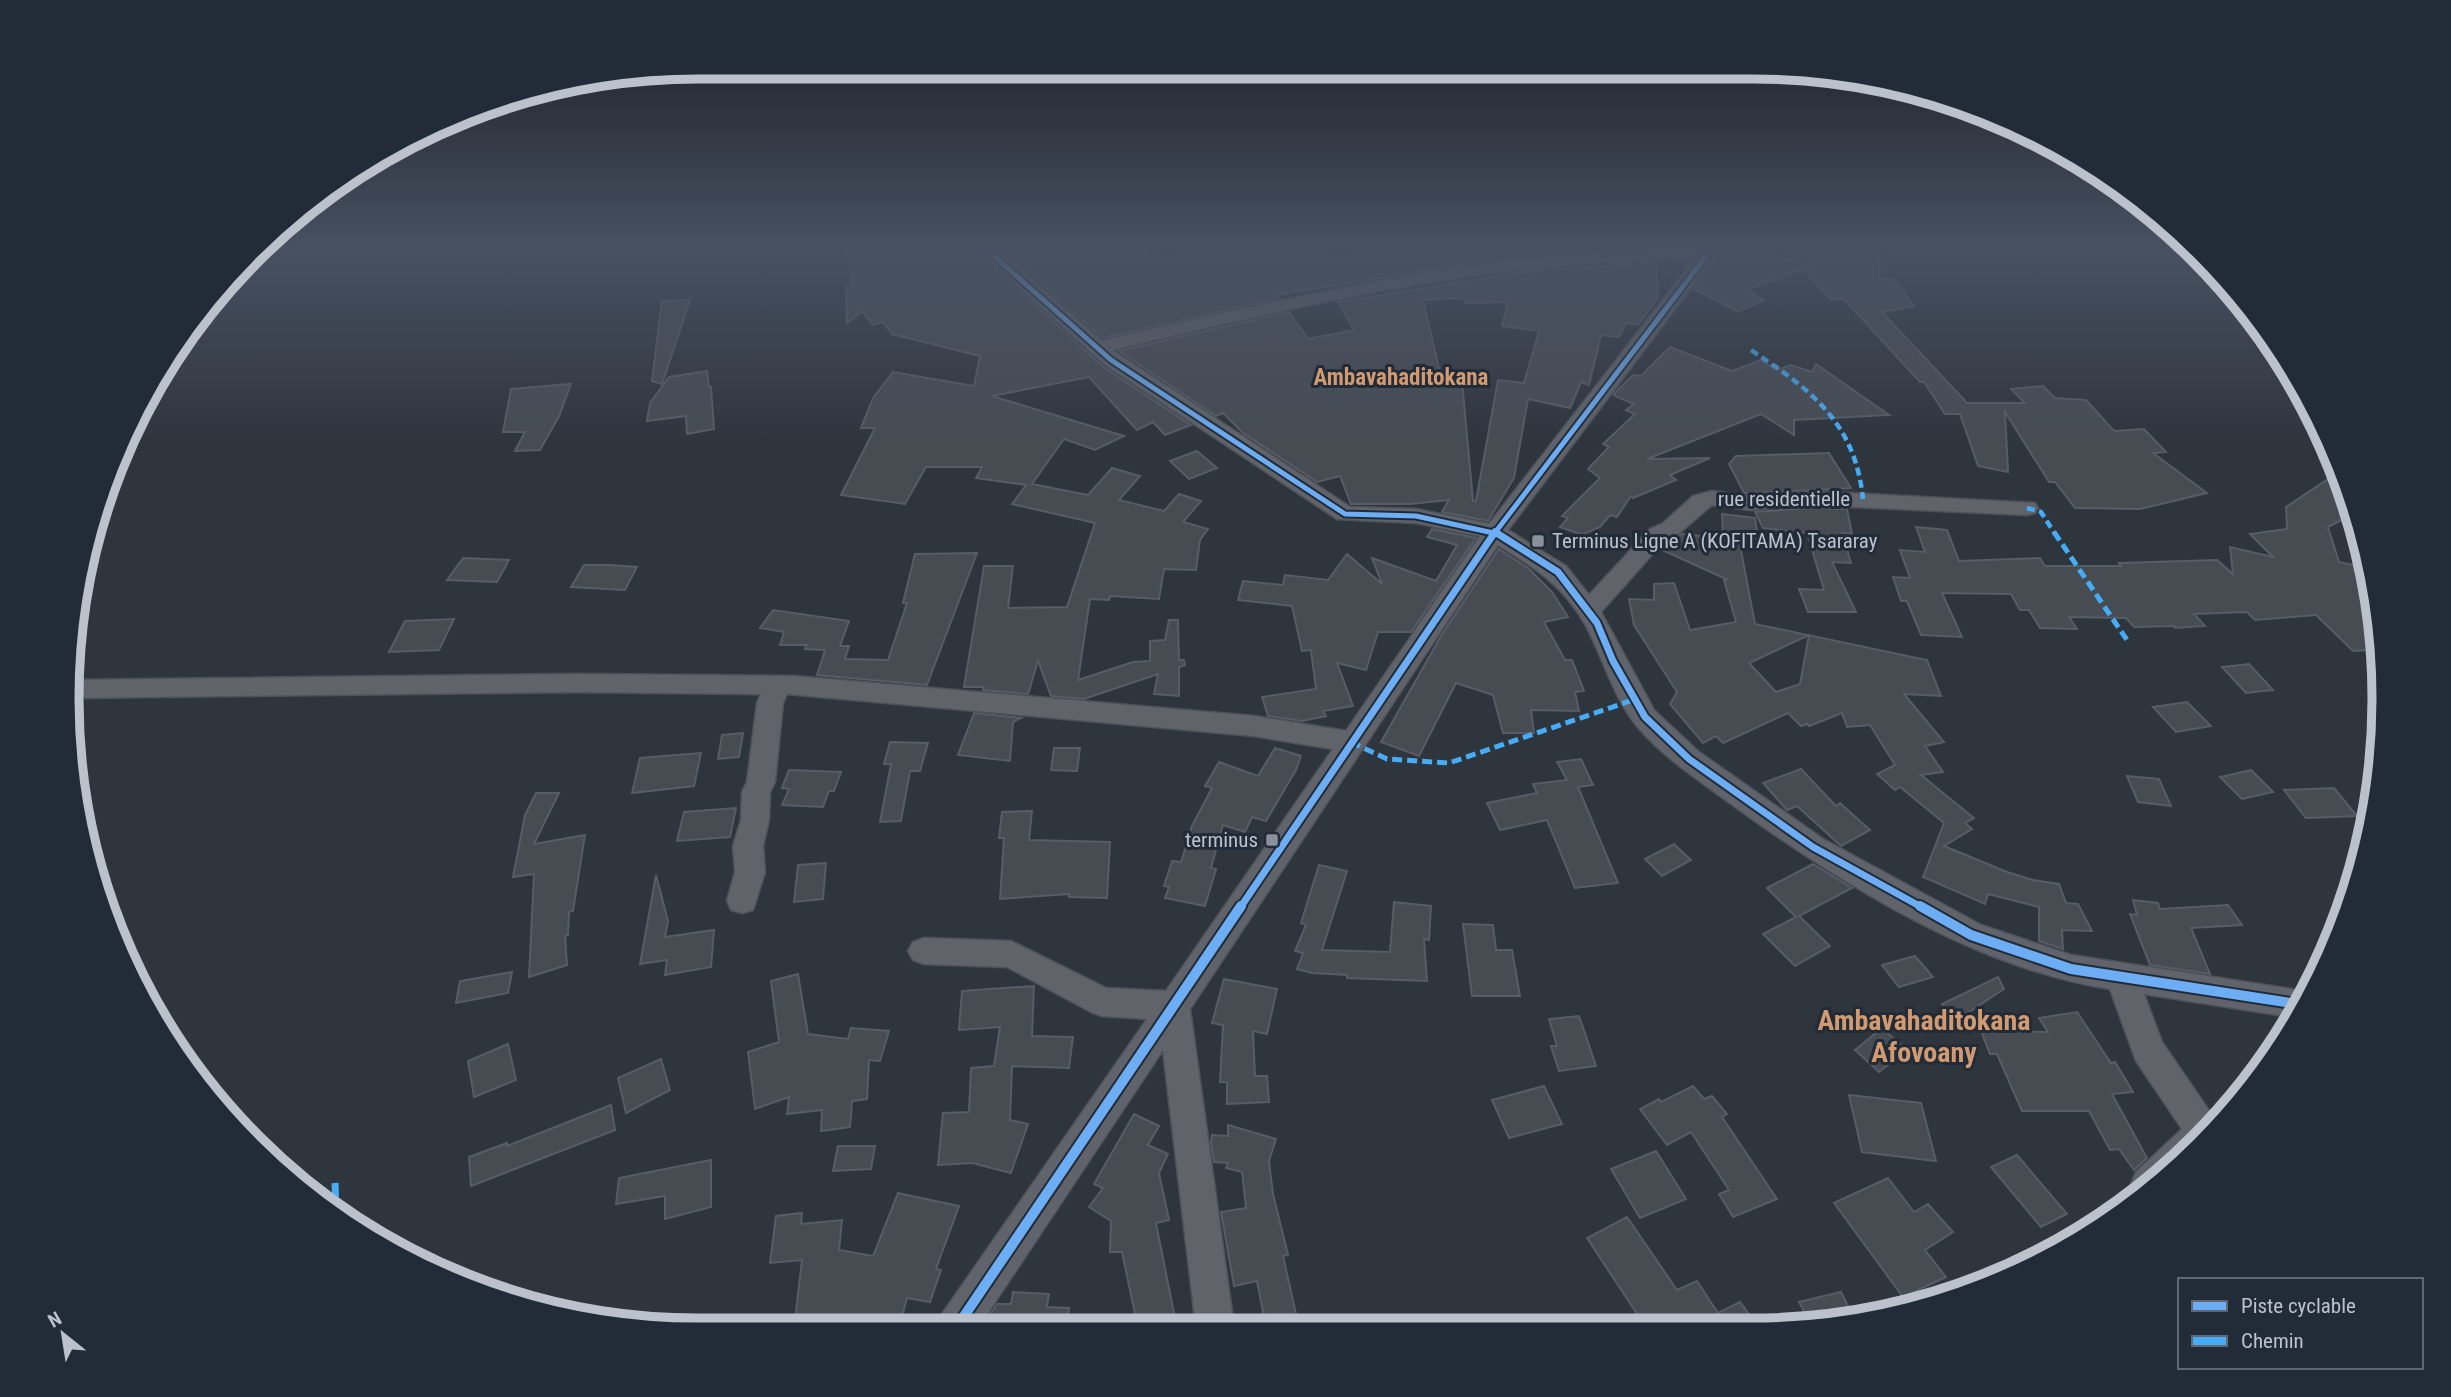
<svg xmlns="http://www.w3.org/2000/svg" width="2451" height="1397" viewBox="0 0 2451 1397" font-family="'Roboto Condensed',sans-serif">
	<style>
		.building { fill: #474c53; stroke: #585c64; stroke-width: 2; fill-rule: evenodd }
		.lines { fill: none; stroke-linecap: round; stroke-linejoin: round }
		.street-casing { stroke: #4d5158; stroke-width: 3 }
		.street { fill: #60646a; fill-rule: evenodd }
		.quiet-far2 { stroke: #46acf6; stroke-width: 4.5; stroke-dasharray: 8 4.5; stroke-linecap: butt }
		.quiet-far1 { stroke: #46acf6; stroke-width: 5; stroke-dasharray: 10 5; stroke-linecap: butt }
		.quiet { stroke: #46acf6; stroke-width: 7; stroke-dasharray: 14 7; stroke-linecap: butt }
		.cycleway-far2-casing { stroke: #222b38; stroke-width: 9 }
		.cycleway-far1-casing { stroke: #222b38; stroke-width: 11 }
		.cycleway-casing { stroke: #222b38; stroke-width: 14 }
		.cycleway-far2 { stroke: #6dadf4; stroke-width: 5 }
		.cycleway-far1 { stroke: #6dadf4; stroke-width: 7 }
		.cycleway { stroke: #6dadf4; stroke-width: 10 }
		.poi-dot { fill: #8a919a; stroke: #222b38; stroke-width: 2.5 }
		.labels { text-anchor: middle; stroke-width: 6; stroke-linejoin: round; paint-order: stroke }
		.street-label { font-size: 21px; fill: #bbc2cc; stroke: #222b38 }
		.poi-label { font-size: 21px; fill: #bbc2cc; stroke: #222b38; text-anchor: start }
		.far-district-label { font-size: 23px; font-weight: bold; fill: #d29a70; stroke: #222b38 }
		.near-quarter-label { font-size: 28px; font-weight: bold; fill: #d29a70; stroke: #222b38 }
		.rim { fill: none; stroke: #bbc2cc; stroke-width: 9 }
	</style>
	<rect width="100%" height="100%" fill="#2f353d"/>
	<g class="building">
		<path d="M843 247H896L897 255 943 247H972L1102 366 1191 425 1165 435 1153 422 1137 430 1089 377 992 396 1124 436 1095 450 1064 439 1032 484 1088 495 1112 468 1140 476 1119 500 1164 511 1179 494 1201 501 1183 522 1208 529 1200 540 1196 570 1164 569 1159 599 1110 596 1109 600 1090 599 1078 680 1133 662 1150 661V641L1165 640 1169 620H1178L1179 660H1184L1185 665 1179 667V696L1154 694 1158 674 1084 699 1051 696 1038 661 1028 694 983 690 984 687H964L984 566H1013L1008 608 1067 607 1095 523 1012 504 1026 485 976 478 982 467H926L905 504 841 495 875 428H861L873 398 893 372 974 386 980 356 892 334 883 322 873 325 862 311 847 323 846 287H851L850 260Z"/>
		<path d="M999 247H1145L1147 260 1222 247H1307L1310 258 1373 254 1372 247H1632L1487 261 1277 295 1280 298 1103 338Z"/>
		<path d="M1724 247H1743L1811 265 1796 247H1879L1880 279H1893L1914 306 1882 312 1967 403H2025L2011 389 2043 386 2055 398 2086 400 2114 431 2144 429 2166 452 2153 453 2207 493 2140 509 2075 508 2055 482H2049L2005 412 2008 472 1978 466 1960 414H1945L1924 382H1920L1844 299 1831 300 1803 269 1748 289 1764 300 1738 312 1694 289Z"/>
		<path d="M1656 262 1658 297 1638 325 1626 323 1619 337 1601 335 1589 385 1581 382 1570 408 1528 399 1514 478 1488 521 1442 512 1449 500 1410 504H1351L1340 476 1317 482 1243 433 1223 413 1216 416 1119 351 1289 312 1308 339 1354 330 1338 302 1509 274ZM1463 298 1465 303 1508 302 1502 326 1539 331 1524 383 1498 380 1476 501H1473L1462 381 1460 373H1440L1423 300Z"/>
		<path d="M690 300 662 384 652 381 662 301Z"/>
		<path d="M1670 347 1732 371 1761 360 1776 370 1791 365 1812 372 1816 364 1889 415 1794 420V435L1761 414 1647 459 1710 458 1670 475 1676 480 1633 498 1631 496 1617 517 1610 515 1600 527 1582 535 1560 527 1568 518 1562 516 1600 478 1588 469 1609 447 1603 444 1635 414 1626 410 1634 404 1613 395 1633 375 1641 376Z"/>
		<path d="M707 371 709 387H711L714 429 687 434 686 416 647 421 650 403 669 377Z"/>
		<path d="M571 384 559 416 540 450 515 451 525 432H503L511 389Z"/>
		<path d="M1197 451 1217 468 1189 479 1170 461Z"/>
		<path d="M1829 453 1851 488 1744 493 1729 464 1736 456Z"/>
		<path d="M2331 477 2344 483 2355 513 2328 527 2339 562 2368 568 2382 649 2353 651 2316 615 2255 620 2247 612 2194 614 2205 626 2175 628 2174 626 2134 627 2126 618 2069 617 2077 629 2040 628 2029 610H2020L2011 594 1942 593 1962 637 1921 635 1907 601H1901L1893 577 1910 578 1900 550 1925 552 1916 527 1947 530 1959 561 2040 558 2045 566H2121L2119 563 2217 560 2233 574 2230 547 2273 557 2250 534 2287 529 2286 507Z"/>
		<path d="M1811 508 1847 509 1852 534 1842 533 1851 563 1832 562 1856 612H1808L1799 589 1824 590 1807 533 1763 528 1755 512Z"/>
		<path d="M1722 514 1755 518 1758 539 1723 535Z"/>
		<path d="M1432 529 1476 538 1411 632H1378L1366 670 1337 663 1353 706 1323 711 1326 716 1302 721 1268 716 1262 697 1316 689 1311 650 1302 651 1292 606 1238 600 1243 581 1283 585 1285 575 1328 580 1347 554 1382 584 1372 558 1436 581 1457 545 1427 537Z"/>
		<path d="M1682 534 1739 540 1755 624 1927 660 1941 696 1904 694 1944 742 1925 746 1943 772 1921 775 1974 818 1965 823 1972 829 1944 846 2007 872 2033 880 2059 884 2066 903 2078 904 2092 931 2062 930 2063 949 2039 941V907L1988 894 1985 904 1923 877 1944 823 1900 787 1895 790 1877 774 1895 765 1870 725 1847 727 1842 713 1809 726 1807 724 1801 726 1788 713 1723 743 1716 736 1703 743 1670 704 1677 692 1634 625 1629 599 1654 600V584L1674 583 1690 630 1736 622 1724 580H1728L1660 549 1668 541ZM1809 635 1800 684 1776 692 1749 663Z"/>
		<path d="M1499 549 1528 568 1552 592 1568 617 1544 622 1565 660H1572L1584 691 1575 692 1579 711 1531 710 1534 733H1503L1493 695 1456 683 1419 756 1381 742 1441 636Z"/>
		<path d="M977 553 927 685 817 675 825 650 805 649 807 645H780L784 632 760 628 773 610 849 621 840 646H849L845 659 888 660 907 603H903L915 554Z"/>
		<path d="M463 558 509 560 497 582 447 580Z"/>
		<path d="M584 565H609L637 567 625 590 571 587Z"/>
		<path d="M454 619 439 650 389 652 405 621Z"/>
		<path d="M2249 664 2273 690 2246 693 2222 667Z"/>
		<path d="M2187 702 2211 726 2176 732 2153 707Z"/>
		<path d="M974 713 1021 718 1013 722 1010 761 958 755Z"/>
		<path d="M743 733 739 757 718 759 722 735Z"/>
		<path d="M890 742 928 743 920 771H910L901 821 880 822 891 764H884Z"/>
		<path d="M1054 748H1080L1077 771 1051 770Z"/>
		<path d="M1275 748 1301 756 1296 770 1266 821 1252 817 1245 832 1223 825 1211 868 1216 869 1205 906 1165 898 1169 887 1164 886 1172 861 1181 862 1192 826 1212 788 1205 786 1219 762 1258 776Z"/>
		<path d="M701 753 694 786 632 793 640 758Z"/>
		<path d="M1581 759 1593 785 1578 787 1618 883 1575 888 1547 820 1500 830 1487 803 1537 793 1533 784 1567 780 1557 762Z"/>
		<path d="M1801 769 1836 806 1840 803 1870 830 1841 846 1797 806 1787 810 1763 783Z"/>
		<path d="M789 770 841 772 834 791H829L823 807 782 805 789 789 782 788Z"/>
		<path d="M2251 770 2273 792 2242 799 2220 777Z"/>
		<path d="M2127 776 2159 779 2171 806 2138 802Z"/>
		<path d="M2334 788 2357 816 2306 818 2284 790Z"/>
		<path d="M536 793H559L534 844 585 835 573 911 569 912 568 935 565 936 567 965 529 977 534 874 513 877 525 815Z"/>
		<path d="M736 808 730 837 677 841 684 812Z"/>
		<path d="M1032 811 1029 840 1110 842 1107 898 1069 897V894L1000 899 1004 838H999L1002 812Z"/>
		<path d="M1674 844 1691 860 1662 876 1645 859Z"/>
		<path d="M826 863 823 899 794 902 798 865Z"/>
		<path d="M1813 864 1852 888 1799 916 1830 946 1795 966 1763 934 1796 917 1767 888Z"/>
		<path d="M1319 865 1347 871 1322 950 1390 952 1394 902 1431 906 1429 940 1424 939 1427 981 1347 978V975L1312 973 1297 969 1303 953 1295 951 1306 925 1301 923Z"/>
		<path d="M656 875 668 921 665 937 714 930 711 967 665 975 667 960 640 964Z"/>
		<path d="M2133 900 2158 903 2160 909 2228 905 2242 925 2191 928 2210 974 2150 965 2130 914 2137 915Z"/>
		<path d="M1463 924 1493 925 1496 950H1512L1520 996H1472Z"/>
		<path d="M1915 956 1933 977 1899 987 1882 965Z"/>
		<path d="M512 972 508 993 456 1003 460 981Z"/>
		<path d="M798 974 808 1034 848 1039 851 1028 889 1031 880 1061 869 1060 867 1099 852 1101 850 1127 821 1131 822 1110 787 1114 789 1097 755 1109 748 1052 779 1042 771 981Z"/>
		<path d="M1998 977 2004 989 1957 1020 1942 1004Z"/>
		<path d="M1224 979 1277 989 1267 1034 1253 1031 1255 1076H1267L1269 1102 1227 1104V1082H1220L1223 1025 1212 1023Z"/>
		<path d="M1034 986 1032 1036 1073 1037 1069 1068 1012 1066 1010 1120 1028 1124 1011 1173 972 1163 938 1165 943 1113 969 1112 971 1068 994 1066 1000 1027 959 1030 962 991Z"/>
		<path d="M2077 1012 2111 1063 2115 1062 2133 1092 2112 1094 2147 1158 2134 1170 2119 1149 2110 1150 2089 1111H2022L1997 1054H1990L1981 1031 2048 1032 2039 1018Z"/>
		<path d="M1579 1016 1596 1066 1559 1071 1551 1046H1557L1549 1019Z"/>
		<path d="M1882 1028 1907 1050 1879 1072 1855 1050Z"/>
		<path d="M508 1044 516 1080 474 1097 468 1061Z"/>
		<path d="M661 1059 670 1090 626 1113 618 1078Z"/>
		<path d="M1544 1086 1562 1124 1509 1138 1492 1100Z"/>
		<path d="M1693 1086 1704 1099 1712 1096 1727 1114 1722 1117 1777 1199 1733 1217 1719 1194 1729 1190 1691 1132 1667 1145 1640 1109 1659 1099 1661 1102Z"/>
		<path d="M1849 1095 1921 1103 1936 1161 1862 1152Z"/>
		<path d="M611 1105 615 1130 471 1186 469 1157 507 1143V1146Z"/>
		<path d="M1134 1114 1159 1126 1148 1145 1168 1154 1159 1173 1169 1220 1156 1223 1176 1323 1158 1327 1138 1328 1122 1252H1110L1111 1221 1089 1207 1103 1188 1094 1184Z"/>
		<path d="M1228 1125 1276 1139 1269 1161 1273 1194 1288 1255 1283 1256 1299 1327H1266L1257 1281 1234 1286 1221 1212 1246 1208 1242 1172 1226 1168 1228 1163 1214 1162 1211 1143 1212 1135 1228 1136Z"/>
		<path d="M838 1146H875L871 1169 833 1171Z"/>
		<path d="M1656 1151 1686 1199 1640 1218 1611 1169Z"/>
		<path d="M2017 1155 2067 1214 2041 1227 1991 1167Z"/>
		<path d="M711 1160V1207L665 1219V1196L616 1204 619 1178Z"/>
		<path d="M1888 1178 1914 1212 1928 1204 1953 1232 1925 1250 1946 1277 1903 1297 1834 1203Z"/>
		<path d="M898 1193 959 1206 936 1269 941 1270 930 1302 907 1298 899 1328 794 1329 802 1260 770 1263 776 1216 802 1213 801 1224 842 1220 839 1250 873 1256Z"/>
		<path d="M1627 1217 1677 1290 1697 1281 1718 1313 1740 1302 1757 1325 1645 1326 1587 1238Z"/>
		<path d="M1013 1292 1049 1294 1047 1307 1069 1308 1066 1328 984 1324 997 1304H1011Z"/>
		<path d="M1841 1292 1855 1320 1835 1325H1811L1799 1302Z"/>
	</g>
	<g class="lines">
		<g class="street-casing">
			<path id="street" d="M975 247H995L1102 341C1306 293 1511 247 1722 247L1508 530 1566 566 1589 595 1650 529 1662 524 1693 496 1712 491 1750 496 1811 491 2035 503 2038 508 2035 513 2027 515 1811 505 1750 510 1712 505 1678 534 1666 539 1601 612 1654 710 1699 752 1823 839 1981 925 2071 955 2304 991 2310 993 2297 1018 2144 994 2162 1042 2217 1122 2200 1145 2137 1197 2131 1184 2136 1172 2182 1129 2136 1061 2110 989C1976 968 1847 887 1738 809 1703 783 1664 759 1636 725 1613 696 1603 658 1586 626 1564 586 1535 568 1498 545L1190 1009 1234 1327H1196L1163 1050 978 1328H937L942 1314 1147 1019 1102 1016 1091 1012 1007 967 924 964 913 960 908 951 913 942 924 938 1011 941 1106 988 1166 991 1333 749 1254 736 787 694 783 703 775 782 770 792 769 820 763 846 765 872 753 910 742 913 731 910 727 901 735 872 733 846 741 820 742 792 747 782 757 703 761 694 578 692 72 698 74 680 578 674 793 676 1254 716 1346 731 1480 536 1416 523 1337 519 1104 364ZM1696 257 1489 524 1416 509 1350 507 1112 350C1223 324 1334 297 1446 280 1529 267 1613 261 1696 257Z"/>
		</g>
		<use href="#street" class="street"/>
		<g class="quiet-far2">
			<path d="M1751 350C1811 390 1855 422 1863 499"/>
			<path d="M2027 508 2041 512 2055 534"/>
		</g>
		<g class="quiet-far1">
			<path d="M2054 532 2129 643"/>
			<path d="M1351 742 1387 759 1449 763 1636 699"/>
		</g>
		<path class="quiet" d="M335 1183 336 1208"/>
		<g class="cycleway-far2-casing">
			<g id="cycleway-far2">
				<path d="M984 247 1111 360 1345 514 1416 516 1498 534"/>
				<path d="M1494 534 1713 247"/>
			</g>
		</g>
		<g class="cycleway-far1-casing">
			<g id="cycleway-far1">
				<path d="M1495 532 1558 572 1597 623 1613 661 1645 717 1689 759 1813 847 1923 908"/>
				<path d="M1240 908 1495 532"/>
			</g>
		</g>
		<g class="cycleway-casing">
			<g id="cycleway">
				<path d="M1920 906 1971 935 2071 969 2304 1005"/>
				<path d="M956 1328 1241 906"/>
			</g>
		</g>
		<use href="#cycleway-far2" class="cycleway-far2"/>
		<use href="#cycleway-far1" class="cycleway-far1"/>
		<use href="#cycleway" class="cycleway"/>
	</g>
	<linearGradient id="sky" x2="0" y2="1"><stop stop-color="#1a1d22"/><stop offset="0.56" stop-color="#475162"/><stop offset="1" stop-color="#475162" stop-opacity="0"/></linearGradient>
	<rect width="2451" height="443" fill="url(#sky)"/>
	<g class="poi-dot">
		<rect x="1531" y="534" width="14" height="14" rx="3.5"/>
		<rect x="1265" y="833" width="14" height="14" rx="3.5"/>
	</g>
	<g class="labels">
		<g class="street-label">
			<text x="1784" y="506">rue residentielle</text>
		</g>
		<g class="poi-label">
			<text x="1552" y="548">Terminus Ligne A (KOFITAMA) Tsararay</text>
			<text x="1258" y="847" text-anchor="end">terminus</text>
		</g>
		<g class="far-district-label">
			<text x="1401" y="385">Ambavahaditokana</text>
		</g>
		<g class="near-quarter-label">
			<text x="1924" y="1030">Ambavahaditokana<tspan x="1924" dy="32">Afovoany</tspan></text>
		</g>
	</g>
	<path d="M0 0H2451V1397H0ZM698 79H1753A619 619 0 0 1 2372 698V699A619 619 0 0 1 1753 1318H698A619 619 0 0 1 79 699V698A619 619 0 0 1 698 79Z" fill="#222b38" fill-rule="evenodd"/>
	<path class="rim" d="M698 79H1753A619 619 0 0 1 2372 698V699A619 619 0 0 1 1753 1318H698A619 619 0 0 1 79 699V698A619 619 0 0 1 698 79Z"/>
	<rect x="2178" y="1278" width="245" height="91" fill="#222b38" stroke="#5f6773" stroke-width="2"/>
	<rect x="2192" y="1301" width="35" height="10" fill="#6dadf4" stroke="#5f6773" stroke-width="2"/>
	<text x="2241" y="1313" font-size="21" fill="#bbc2cc">Piste cyclable</text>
	<rect x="2192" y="1336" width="35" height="10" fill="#46acf6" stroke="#5f6773" stroke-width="2"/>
	<text x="2241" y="1348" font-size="21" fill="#bbc2cc">Chemin</text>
	<g transform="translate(63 1334) rotate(330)" stroke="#222b38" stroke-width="5" paint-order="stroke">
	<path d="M0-5L12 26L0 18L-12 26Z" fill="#bbc2cc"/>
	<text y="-10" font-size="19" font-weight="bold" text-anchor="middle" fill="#bbc2cc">N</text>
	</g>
</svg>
